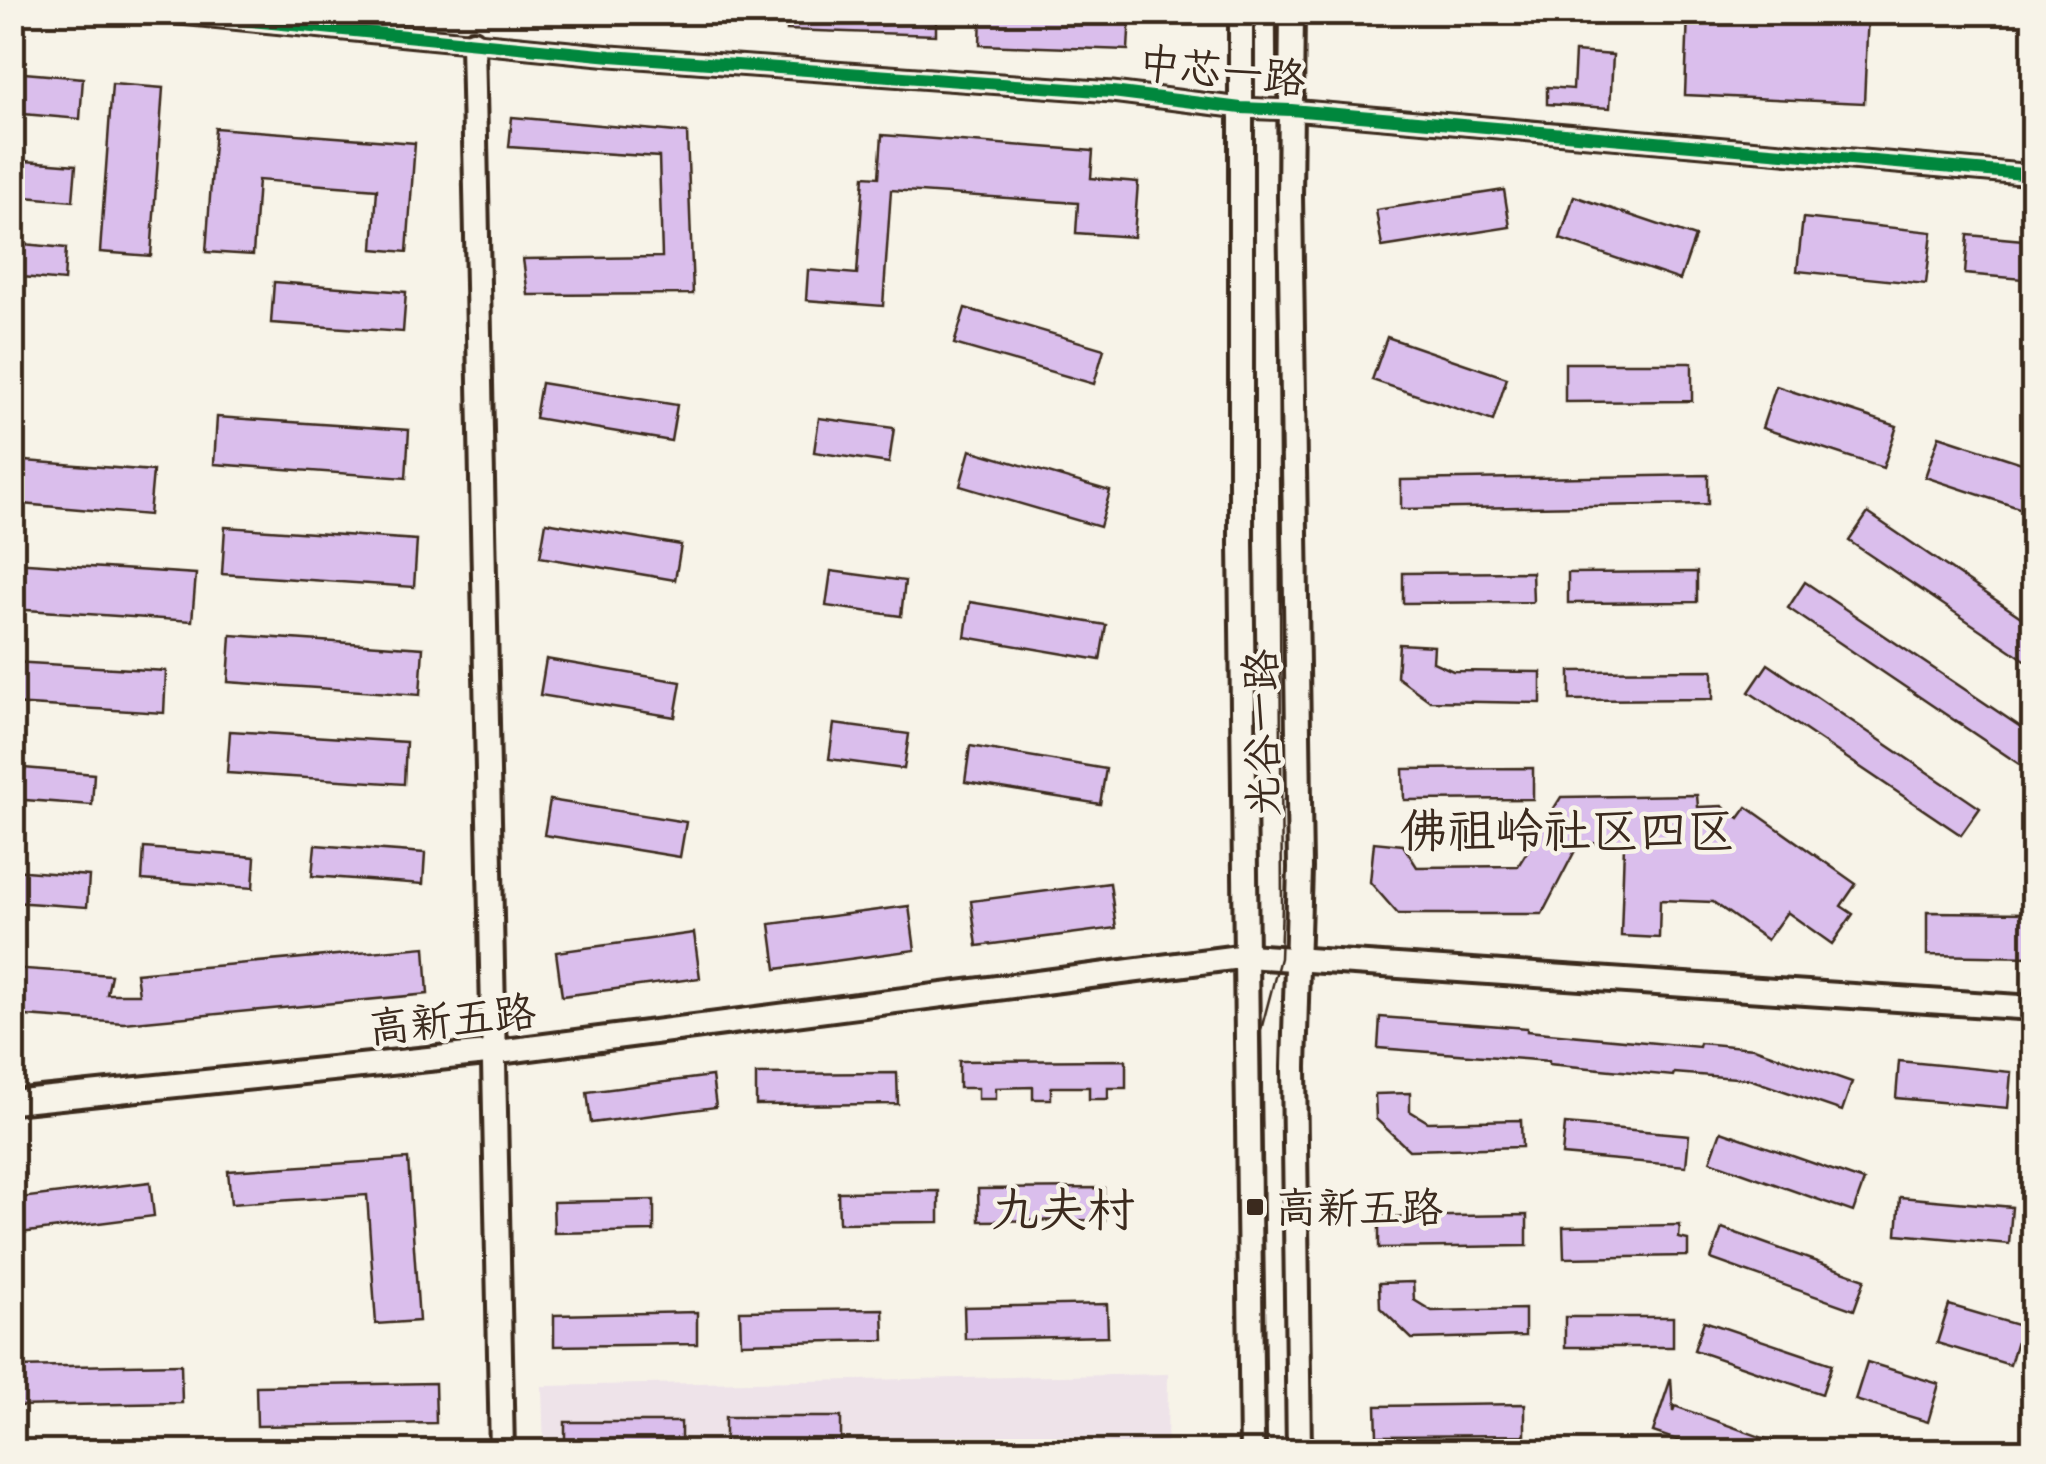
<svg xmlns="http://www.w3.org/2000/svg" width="2046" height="1464" viewBox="0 0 2046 1464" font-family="'Indie Flower','LXGW WenKai TC',sans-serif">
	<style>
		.built { fill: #eee3e9 }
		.building { fill: #dabeec; stroke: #3b2a1e; stroke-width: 2.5 }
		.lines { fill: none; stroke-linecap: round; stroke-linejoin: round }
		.minor-casing { stroke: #3b2a1e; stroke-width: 25 }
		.major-casing { stroke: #3b2a1e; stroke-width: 30 }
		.minor { stroke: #f7f3e8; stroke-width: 18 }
		.major { stroke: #f7f3e8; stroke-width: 22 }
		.tram { stroke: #3b2a1e; stroke-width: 2.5 }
		.cycleway-casing { stroke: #f7f3e8; stroke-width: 19 }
		.cycleway { stroke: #00873e; stroke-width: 12 }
		.poi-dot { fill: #3b2a1e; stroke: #f7f3e8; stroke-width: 4 }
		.labels { text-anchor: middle; stroke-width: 9; stroke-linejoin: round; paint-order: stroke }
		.street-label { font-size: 42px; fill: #3b2a1e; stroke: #f7f3e8 }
		.poi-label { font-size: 42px; fill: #3b2a1e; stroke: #f7f3e8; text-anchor: start }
		.quarter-label { font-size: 48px; fill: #3b2a1e; stroke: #f7f3e8 }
	</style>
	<rect width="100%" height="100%" fill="#f7f3e8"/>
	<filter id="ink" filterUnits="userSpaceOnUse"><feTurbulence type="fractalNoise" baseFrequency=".01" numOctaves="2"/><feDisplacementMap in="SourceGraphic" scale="20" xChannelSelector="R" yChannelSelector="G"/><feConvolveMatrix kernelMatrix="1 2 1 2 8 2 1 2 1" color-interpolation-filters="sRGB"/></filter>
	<g filter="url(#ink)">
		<path class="built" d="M1168 1374 1167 1451H544L542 1386Z"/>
		<g class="building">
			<path d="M788 12H936V35L787 30Z"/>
			<path d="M981 12H1130L1128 50 980 45Z"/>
			<path d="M1688 12H1868L1864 103 1685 95Z"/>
			<path d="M1575 52 1613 55 1610 108 1547 104V87L1573 89Z"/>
			<path d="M12 72 83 78 80 119 12 113Z"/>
			<path d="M112 84 163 88 151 256 100 252Z"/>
			<path d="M512 117 687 133 693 294 528 295 523 259 662 257 659 157 509 147Z"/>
			<path d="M215 128 415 143 407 252 373 249 377 189 258 180 253 255 206 252Z"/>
			<path d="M882 135 1093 151 1091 178 1138 182 1134 237 1076 233 1078 203 891 190 883 306 806 300 808 270 857 274 864 176 879 177Z"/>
			<path d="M12 160 76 165 73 201 12 196Z"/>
			<path d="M1504 190 1510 227 1382 247 1376 210Z"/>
			<path d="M1574 196 1695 237 1680 280 1560 239Z"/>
			<path d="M1803 218 1932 232 1926 284 1797 271Z"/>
			<path d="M1968 235 2034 241V280L1965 274Z"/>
			<path d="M12 243 66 248 64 281 12 276Z"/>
			<path d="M274 282 406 292 403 332 271 323Z"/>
			<path d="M965 308 1104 349 1094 384 954 344Z"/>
			<path d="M1387 337 1507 378 1493 421 1372 380Z"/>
			<path d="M1565 363H1692V401L1565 402Z"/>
			<path d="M541 383 677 405 671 441 535 418Z"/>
			<path d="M1776 386 1897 426 1883 468 1762 428Z"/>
			<path d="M217 417 409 430 406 478 214 464Z"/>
			<path d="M819 418 894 428 889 463 814 452Z"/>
			<path d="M1939 436 2034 467V513L1925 477Z"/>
			<path d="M970 450 1110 491 1100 527 960 486Z"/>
			<path d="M25 461 153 471 149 515 22 504Z"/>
			<path d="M1708 475V504L1401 509V480Z"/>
			<path d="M1868 513 2034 626V666L1849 541Z"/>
			<path d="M546 522 681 545 675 580 540 557Z"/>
			<path d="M225 527 417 540 414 587 222 574Z"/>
			<path d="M12 562 196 574 192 621 12 609Z"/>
			<path d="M831 571 905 581 901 616 826 606Z"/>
			<path d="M1532 572 1533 602 1403 603V573Z"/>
			<path d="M1697 572V602L1568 603V573Z"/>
			<path d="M1805 582 2034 736V756L2025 768 1788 608Z"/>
			<path d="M970 602 1106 625 1100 660 965 637Z"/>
			<path d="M231 635 423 648 420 695 228 682Z"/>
			<path d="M1399 644 1434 646 1433 662 1453 671 1541 672V703L1430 701 1397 677Z"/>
			<path d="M546 659 681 682 675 717 540 695Z"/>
			<path d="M12 662 166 671 164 713 12 704Z"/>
			<path d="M1768 664 1980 808 1961 835 1749 692Z"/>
			<path d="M1713 670V699L1570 700V671Z"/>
			<path d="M834 724 909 734 904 769 829 759Z"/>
			<path d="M230 731 406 742 404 784 227 773Z"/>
			<path d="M970 746 1106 769 1100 804 965 782Z"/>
			<path d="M12 767 94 774 92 805 12 799Z"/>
			<path d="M1533 768V799L1404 800 1403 769Z"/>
			<path d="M1697 795 1698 807 1722 806 1739 818 1747 807 1856 884 1841 906 1853 914 1832 944 1787 912 1767 940 1713 902 1660 900 1659 938 1621 936 1624 844 1579 843 1542 914H1398L1370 882 1374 842 1403 845 1417 867 1518 866 1561 797Z"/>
			<path d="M550 800 686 822 680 857 544 835Z"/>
			<path d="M315 845 425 853 423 884 312 876Z"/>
			<path d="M144 848 255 857 253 888 142 880Z"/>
			<path d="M12 870 89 876 87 907 12 902Z"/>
			<path d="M1110 883 1116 928 977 946 971 901Z"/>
			<path d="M909 906 915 950 776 969 770 924Z"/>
			<path d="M1927 912 2034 913V957L1927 955Z"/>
			<path d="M694 933 700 978 562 996 556 952Z"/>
			<path d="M425 947 428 994 124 1023 12 1015V968L111 975 107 994H139L136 973Z"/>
			<path d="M1380 1017 1527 1028V1031L1699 1047 1700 1043 1754 1048 1852 1082 1842 1111 1749 1079 1674 1073 1673 1076 1549 1064V1061L1378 1048Z"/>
			<path d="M1126 1060V1088H1108V1099H1089V1087H1051V1099H1033V1087L996 1088V1099H978V1088H959V1061Z"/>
			<path d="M1899 1061 2011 1072 2008 1108 1896 1098Z"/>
			<path d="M897 1073 898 1104 756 1105V1074Z"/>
			<path d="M712 1076 716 1107 591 1123 587 1092Z"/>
			<path d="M1410 1093V1111L1428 1122 1521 1120 1522 1147 1409 1150 1376 1119 1375 1094Z"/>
			<path d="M1565 1124 1689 1135 1686 1166 1562 1155Z"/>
			<path d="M1721 1131 1864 1181 1853 1212 1710 1161Z"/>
			<path d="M408 1159 419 1321 376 1324 367 1195 231 1204 228 1171Z"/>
			<path d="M150 1182 154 1216 12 1234V1199Z"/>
			<path d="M1104 1188 1105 1220 979 1221 978 1189Z"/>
			<path d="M939 1191V1222L839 1223 838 1192Z"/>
			<path d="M1900 1197 2012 1207 2009 1244 1897 1234Z"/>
			<path d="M654 1200V1231L554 1233 553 1202Z"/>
			<path d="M1527 1215V1246L1379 1248V1217Z"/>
			<path d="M1680 1225 1679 1238 1688 1240V1256L1564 1258 1563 1227Z"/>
			<path d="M1722 1228 1865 1279 1854 1310 1711 1259Z"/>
			<path d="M1413 1282 1414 1300 1432 1311 1525 1309V1336L1412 1339 1380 1308 1379 1283Z"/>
			<path d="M1107 1304 1108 1336 965 1339 964 1307Z"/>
			<path d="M1949 1305 2021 1326 2010 1365 1937 1343Z"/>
			<path d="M883 1309 884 1340 741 1343 740 1311Z"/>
			<path d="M697 1312V1344L554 1346V1315Z"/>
			<rect x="1565" y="1317" width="108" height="30"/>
			<path d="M1704 1321 1832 1364 1822 1394 1694 1350Z"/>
			<path d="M1867 1362 1939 1384 1928 1422 1855 1400Z"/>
			<path d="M181 1364 182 1403 12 1406V1367Z"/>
			<path d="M1671 1378 1673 1411 1675 1406 1802 1452H1712L1653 1432Z"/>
			<path d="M435 1383 436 1423 257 1426 256 1386Z"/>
			<path d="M1525 1404V1435L1377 1436 1376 1406Z"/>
			<rect x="725" y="1417" width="116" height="35"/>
			<rect x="565" y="1422" width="116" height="30"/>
		</g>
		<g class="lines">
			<g class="minor-casing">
				<path id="minor" d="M160 12 611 56 1112 92 1241 108 1291 110 2034 175"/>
			</g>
			<g class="major-casing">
				<g id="major">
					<path d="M1241 12V543L1252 1452"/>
					<path d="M1292 12 1290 197 1300 868 1294 1067 1299 1452"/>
					<path d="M473 42 502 1452"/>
					<path d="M12 1102 506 1051 1247 956 2034 1008"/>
				</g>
			</g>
			<use href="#minor" class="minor"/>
			<use href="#major" class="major"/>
			<path class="tram" d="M1267 1452 1261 1030 1280 958 1282 906 1276 12"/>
			<g class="cycleway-casing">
				<path id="cycleway" d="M160 12 611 56 1112 92 1241 108 1291 110 2034 175"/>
			</g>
			<use href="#cycleway" class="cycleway"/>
		</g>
	</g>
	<rect class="poi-dot" x="1245" y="1197" width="20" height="20" rx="5"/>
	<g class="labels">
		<g class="street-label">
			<text transform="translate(1222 70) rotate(6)" y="15">中芯一路</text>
			<text transform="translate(1261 733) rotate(-91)" y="15">光谷一路</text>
			<text transform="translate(452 1019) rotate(-6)" y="15">高新五路</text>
		</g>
		<g class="poi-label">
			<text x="1275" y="1222">高新五路</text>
		</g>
		<g class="quarter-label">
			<text x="1567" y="847">佛祖岭社区四区</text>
			<text x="1063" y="1226">九夫村</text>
		</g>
	</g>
	<rect width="2046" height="1464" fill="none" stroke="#f7f3e8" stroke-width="50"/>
	<rect x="25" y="25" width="1996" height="1414" fill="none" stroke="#3b2a1e" stroke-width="4" filter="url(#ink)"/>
</svg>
